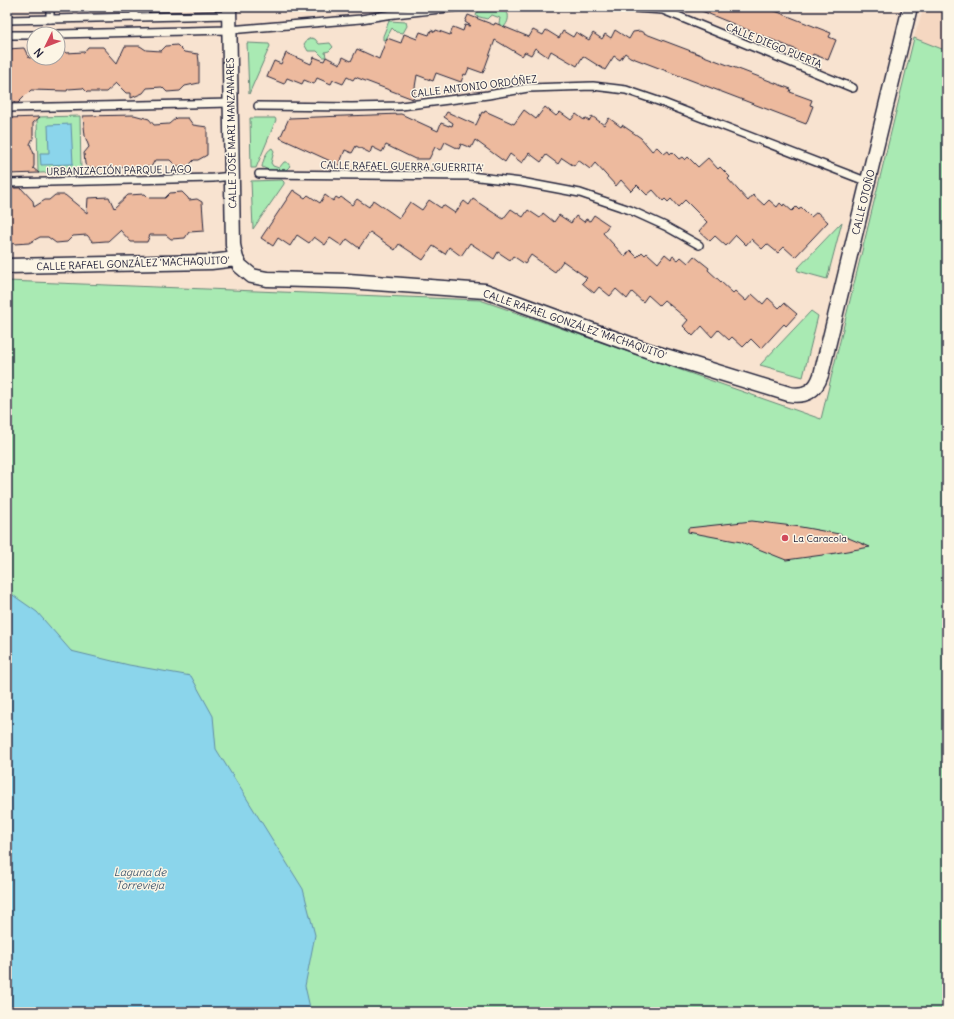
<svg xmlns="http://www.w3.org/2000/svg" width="954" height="1019" viewBox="0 0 954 1019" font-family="Delius,sans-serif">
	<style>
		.built { fill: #f5d7c1 }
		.green { fill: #a9eab3; stroke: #668677 }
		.water { fill: #8bd5eb; stroke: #618da5 }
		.building { fill: #edba9e; stroke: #22223b }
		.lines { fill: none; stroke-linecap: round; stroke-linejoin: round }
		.service-casing { stroke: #22223b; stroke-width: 10 }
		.minor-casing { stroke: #22223b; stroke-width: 17 }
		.service { stroke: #fcf5e5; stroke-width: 7 }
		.minor { stroke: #fcf5e5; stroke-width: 14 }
		.poi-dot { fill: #d1495b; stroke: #fcf5e5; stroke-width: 1.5 }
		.labels { text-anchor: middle; stroke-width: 3; stroke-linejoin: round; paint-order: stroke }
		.street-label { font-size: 10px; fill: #22223b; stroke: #fcf5e5 }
		.poi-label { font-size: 10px; fill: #22223b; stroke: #fcf5e5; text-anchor: start }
		.water-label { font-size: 11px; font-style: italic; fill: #425870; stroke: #fcf5e5 }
	</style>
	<rect width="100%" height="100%" fill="#f8e3d0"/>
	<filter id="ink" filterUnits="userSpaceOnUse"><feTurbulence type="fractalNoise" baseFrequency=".025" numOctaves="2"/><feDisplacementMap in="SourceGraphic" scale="8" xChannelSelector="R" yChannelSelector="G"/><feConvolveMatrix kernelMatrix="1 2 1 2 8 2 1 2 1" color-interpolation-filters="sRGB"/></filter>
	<g filter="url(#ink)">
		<path class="built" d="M924 7H947V51L914 38Z"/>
		<g class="green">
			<path d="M481 8C490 8 501 8 508 14 509 20 507 24 503 28L500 27 499 23 500 18 492 15 490 16 487 19 476 16 477 12Z"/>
			<path d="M389 21 406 22 407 26 403 33 396 32 392 28 386 39 383 40V36Z"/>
			<path d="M311 38 315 39 319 44 330 43 333 47 329 51 325 52 326 57H323L317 51H308L304 44 307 40Z"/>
			<path d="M914 38 947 51V1012H7V281L480 300 821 419Z"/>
			<path d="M247 43 269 44 270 46 249 94Z"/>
			<path d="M80 116 81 172 38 173 37 117Z"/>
			<path d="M250 118H275L276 120 256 168H251Z"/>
			<path d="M272 148 274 151 271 163 273 166 279 168 284 162H287L290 166 285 171 273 172 262 167C263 161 266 151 272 148Z"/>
			<path d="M282 180 284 182V184L253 229 251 181Z"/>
			<path d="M842 222 827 279 798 271 797 269Z"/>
			<path d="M811 311 818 316 803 377 760 365Z"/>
		</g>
		<g class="water">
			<path d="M71 124 73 164 41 165 40 153H49L48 125Z"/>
			<path d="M7 591 37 612 71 651 129 665 191 676 213 716 216 749 303 889 315 935 305 986 311 1012H7Z"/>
		</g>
		<g class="building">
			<path d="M692 7H765L831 33 829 37 836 40 828 60 813 54 811 58 796 52 797 50Z"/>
			<path d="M468 15 494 25 495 23 529 37 533 30 543 35 546 30 559 38 563 31 573 37 576 32 589 40 593 33 602 39 605 34 611 38 615 30 629 39 633 32 640 31 646 34 791 89 790 92 812 100 810 105 813 106 806 124 630 57 625 53 620 60 614 56 605 70 583 56 577 66 551 51 548 57 535 48 531 55 525 52 522 56 495 40 483 73 469 68 466 75 464 74 461 82 436 73 433 81 417 75 413 99 355 77 353 80 347 77 343 84 333 80 331 84 317 78 314 84 304 80 302 84 287 78 284 84 267 77 274 61 281 64 286 53 311 64 314 57 324 61 326 57 340 64 343 57 351 61 357 49 379 59 387 38 401 43 404 34 417 39 420 32 429 35 431 30 435 32 436 30 450 35 453 27 463 31 465 25 469 26V25L471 26 465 22Z"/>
			<path d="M177 45 184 52 198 54 199 62V83L185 86 180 91 167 92 162 87 147 88 143 93 131 98V93H126L116 83 106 92H87L83 88 68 89 67 91 31 90 18 103H15L9 96V86H7V49L24 48 29 58 34 57V58H58V50L62 48 66 53 84 52 88 47H103L117 63 125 46H140L146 50 161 51 166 46Z"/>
			<path d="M545 107 556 116 560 112 571 120 576 114 584 120 585 118 589 121 592 116 604 125 609 118 621 127 622 125 641 138 652 151 657 147 664 154 668 151 670 154 672 152 679 159 682 157 685 160 688 157 698 167 708 158 718 169 720 167 730 177 728 179 748 201 753 195 764 205 769 200 777 207 780 203 783 206 784 204 792 211 796 207 799 210 801 207 811 217 817 212 828 222 795 257 784 247 778 253 767 244 762 249 751 239 746 245 736 235 726 246 715 236 710 241 699 231 707 222 685 200 678 207 671 199 668 202 665 199 663 201 653 190 647 195 637 185 631 191 621 180 616 186 595 163 590 169 578 160 574 166 562 158 558 164 546 155 541 162 529 153 522 163 510 154 505 162 475 140 471 148 461 144 459 149 445 142 441 150 435 147 429 159H415L386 145 382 152 372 147 370 153 356 146 352 153 345 150 339 165 280 138 289 118 401 114 438 131 441 123 449 126V125L452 126 453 123 444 117 447 112 476 125 482 112 484 113 485 111 514 124 524 110 536 119Z"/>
			<path d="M134 115 149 119 154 125 169 124 176 118H188L193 125 207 127V155L198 160H194L188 166H176L170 160H155L151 167 88 168 85 164 84 153 89 147 85 136 83 116Z"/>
			<path d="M40 117 33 123V138L30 144 34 154V166L33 168 39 173 8 174 12 178H7V118Z"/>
			<path d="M7 188H21L33 201 34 207 45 200H49L55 195H65L87 213 88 198 109 197 114 208 128 195 145 194 149 198H165L170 193 182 192 188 198 189 200 197 199 202 202 204 231 189 232 185 238 171 239 166 235H150L147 242H131L120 230 108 241H106L93 242 87 235 73 236 67 242 56 243 48 237H40L29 243 14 244 7 239Z"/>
			<path d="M293 190 305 198 308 195 320 203 325 195 333 201 336 197 339 199 341 197 352 205 357 199 369 207 373 200 399 218 410 202 422 210 429 200 441 208 443 205 455 213 464 201 469 205 473 199 503 219 511 209 523 217 528 210 540 218 543 213 554 222 559 215 571 223 576 216 584 222 586 219 590 221 594 215 609 225 603 233 625 257 630 250 637 257 642 252 645 255 647 253 658 263 665 254 671 259 673 256 678 260 681 257 688 263 694 256 709 268 708 270 733 293 735 291 746 301 752 294 763 304 768 298 779 308 784 303 797 314 786 326 784 324 761 349 751 339 743 347 732 337 729 340 718 330 712 337 702 326 693 336 683 326 688 320 664 300 659 305 648 295 643 302 632 292 627 299 616 289 610 296 599 287 594 293 582 283 587 278 563 261 555 272 531 255 525 264 513 256 510 260 498 252 494 259 470 243 461 256 449 247 445 254 433 246 423 260 399 244 395 250 370 232 359 248 347 239 342 246 330 238 325 245 314 237 309 243 297 235 290 246 278 238 273 246 261 238Z"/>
			<path d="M752 521 801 527 839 534 870 547 830 554 786 560 741 542 688 532V528Z"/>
		</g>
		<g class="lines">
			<g class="service-casing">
				<g id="service">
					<path d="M50 7V19"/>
					<path d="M134 7V17"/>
					<path d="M618 7 663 10 853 88"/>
					<path d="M7 20 229 15"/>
					<path d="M58 34 229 30 361 19 386 15 458 7"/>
					<path d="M7 35H34"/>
					<path d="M258 106 352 107 401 106 488 95 528 88 593 86 626 90 661 102 868 182"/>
					<path d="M7 108 231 103"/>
					<path d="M259 174 470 176 521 182 580 193 630 210 665 226 699 245"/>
					<path d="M7 183 213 178 232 176"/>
				</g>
			</g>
			<g class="minor-casing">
				<g id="minor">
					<path d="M229 7 233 245 236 259"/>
					<path d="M7 266 211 262 236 259 240 266 252 276 267 279 348 281 485 291 649 351 789 394C805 397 816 391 821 375L910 7"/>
				</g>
			</g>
			<use href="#service" class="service"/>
			<use href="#minor" class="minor"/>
		</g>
	</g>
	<circle class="poi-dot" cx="785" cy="538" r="4"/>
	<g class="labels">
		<g class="street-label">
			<text transform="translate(774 45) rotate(22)" y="4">CALLE DIEGO PUERTA</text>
			<text transform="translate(474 86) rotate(-7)" y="4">CALLE ANTONIO ORDÓÑEZ</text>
			<text transform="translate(231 133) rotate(-91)" y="4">CALLE JOSÉ MARI MANZANARES</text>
			<text transform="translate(402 166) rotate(1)" y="4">CALLE RAFAEL GUERRA 'GUERRITA'</text>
			<text transform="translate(119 170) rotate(-1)" y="4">URBANIZACIÓN PARQUE LAGO</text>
			<text transform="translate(863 202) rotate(-76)" y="4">CALLE OTOÑO</text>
			<text transform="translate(133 263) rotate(-2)" y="4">CALLE RAFAEL GONZÁLEZ 'MACHAQUITO'</text>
			<text transform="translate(575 324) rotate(19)" y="4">CALLE RAFAEL GONZÁLEZ 'MACHAQUITO'</text>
		</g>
		<g class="poi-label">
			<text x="793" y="542">La Caracola</text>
		</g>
		<g class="water-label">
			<text x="140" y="876">Laguna de<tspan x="140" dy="13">Torrevieja</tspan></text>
		</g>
	</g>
	<rect width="954" height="1019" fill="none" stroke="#fcf5e5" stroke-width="24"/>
	<rect x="12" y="12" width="930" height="995" fill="none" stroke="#22223b" stroke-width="1.5" filter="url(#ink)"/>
	<g transform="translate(46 46) rotate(227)"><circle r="19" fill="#fcf5e5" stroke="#a5a1a1"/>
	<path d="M0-3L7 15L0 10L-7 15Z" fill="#d1495b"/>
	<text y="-6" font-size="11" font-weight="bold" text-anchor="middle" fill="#22223b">N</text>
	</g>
</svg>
